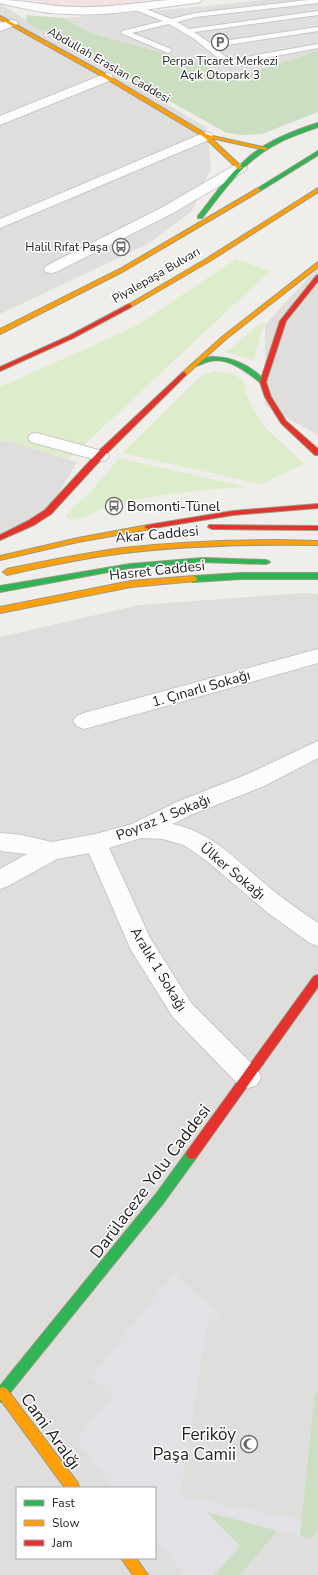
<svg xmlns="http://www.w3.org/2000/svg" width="318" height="1575" viewBox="0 0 318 1575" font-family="'Nunito Sans',sans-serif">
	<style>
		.residential { fill: #dfdedc; fill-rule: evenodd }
		.commercial { fill: #f1e3e1 }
		.grass { fill: #ddeccb }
		.forest { fill: #cbdec1 }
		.parking { fill: #e0dfde }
		.plaza { fill: #e2e1e5 }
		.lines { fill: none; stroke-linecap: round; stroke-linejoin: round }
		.lane-casing { stroke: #c9c8c7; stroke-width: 2 }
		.street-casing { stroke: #c9c8c7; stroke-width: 2 }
		.fast-casing { stroke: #999a82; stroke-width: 2 }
		.slow-casing { stroke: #999a82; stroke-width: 2 }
		.jam-casing { stroke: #999a82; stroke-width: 2 }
		.lane { fill: #fdfcfc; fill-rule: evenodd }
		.street { fill: #fdfcfc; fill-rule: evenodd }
		.fast { fill: #30b455; fill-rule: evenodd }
		.slow { fill: #ff9f0a; fill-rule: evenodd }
		.jam { fill: #e5322d; fill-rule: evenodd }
		.labels { text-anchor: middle; stroke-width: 3; stroke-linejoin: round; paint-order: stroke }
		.far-poi-label { font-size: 12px; fill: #222; stroke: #fff }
		.far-street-label { font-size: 12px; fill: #222; stroke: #fff }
		.poi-label { font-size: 14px; fill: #222; stroke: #fff; text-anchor: start }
		.street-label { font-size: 14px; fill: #222; stroke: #fff }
		.near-street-label { font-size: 17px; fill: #222; stroke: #fff }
		.near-poi-label { font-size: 17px; fill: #222; stroke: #fff; text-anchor: end }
	</style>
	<rect width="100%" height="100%" fill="#f0eeeb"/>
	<g class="residential">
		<path d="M0 4 207 128 211 168 192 211 148 244 0 314Z"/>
		<path d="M318 267V435L265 406V325Z"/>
		<path d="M6 440 77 462 48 512 0 538V442Z"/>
		<path d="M303 593 318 594V1575H0V637L139 605ZM17 1488H155V1558H17Z"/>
	</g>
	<path class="commercial" d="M25 0H168L87 10Z"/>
	<g class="grass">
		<path d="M236 259 270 271 69 459 6 440 0 442V387L134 327Z"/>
		<path d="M264 322 266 324 261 332 254 360 224 352 234 346 260 323Z"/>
		<path d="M217 371 234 374 242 380 246 387V393L251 405 265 427 304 464 261 484 122 453 202 375Z"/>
		<path d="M119 458 247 487C199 490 150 494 104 508 93 512 77 525 66 517L67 514 93 489Z"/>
	</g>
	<g class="forest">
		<path d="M26 15 64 18 94 34 197 62 219 73 318 51V112L262 134 241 135 227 133 27 22Z"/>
		<path d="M315 1392 318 1393V1528L311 1539 300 1536Z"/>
		<path d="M206 1511 277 1531 240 1575H214L239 1546Z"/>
	</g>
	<path class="parking" d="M263 0H318V51L247 74 219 73 197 62 94 34 64 18 197 7Z"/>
	<path class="plaza" d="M174 1273 220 1316 209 1321 207 1327 180 1496 302 1520 300 1536 206 1512 240 1546 214 1575H184L155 1538V1488H114L76 1440 113 1396 91 1377Z"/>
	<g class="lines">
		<g class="lane-casing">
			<path id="lane" d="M308 0H318V3L196 17 177 22 189 29 318 11V15L194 32 210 43 318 27V31L214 47 229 60 318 44V48L227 65 193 38 169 24 132 33 171 49 172 51 168 53 121 33 122 31 163 21 133 9V5H136L171 19 196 13Z"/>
		</g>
		<g class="street-casing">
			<g id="street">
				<path d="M0 0C26 0 50 7 76 7 107 8 137 3 168 0 179 0 191 0 202 0L200 2 196 3C148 9 100 18 51 13 34 11 17 7 0 3Z"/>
				<path d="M12 20 16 21 18 23 16 25 0 31V23Z"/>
				<path d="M107 73 111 74 113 77 111 80 0 125V116Z"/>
				<path d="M206 132 211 133 213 136 211 139 0 228V219Z"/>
				<path d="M240 164 245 165 247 168 245 171 173 213 56 272 51 273 46 272 44 269 46 266 163 207 235 165Z"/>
				<path d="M37 433 106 452 109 456 106 460 100 461 31 442 28 438 31 434Z"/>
				<path d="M318 649V663L84 729 77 726 73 721 77 716 84 713Z"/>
				<path d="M318 741V758L264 786 193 814 172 824C210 831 235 859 264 883 281 898 299 910 318 923V946L310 943 268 913 207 861 184 845 163 839 141 838 109 848 150 938 191 1003 257 1069 261 1077 257 1085 248 1088 239 1085 173 1017 131 950 89 853 57 859 8 886 0 889V869L27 854 0 851V833L21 835 52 842 96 834 132 824 177 802 248 774Z"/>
			</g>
		</g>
		<g class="fast-casing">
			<g id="fast">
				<path d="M318 123V127C305 132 291 136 278 143 245 159 224 190 202 218H198V216C217 192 235 165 261 148 278 137 299 129 318 123Z"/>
				<path d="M318 151V155L260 191 255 190Z"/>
				<path d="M210 357C231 356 252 366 266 382L263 384 261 383C247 372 229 357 210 361 205 362 200 365 195 366L192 364Z"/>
				<path d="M203 558 266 560 270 562 266 564 203 562 130 568 0 592V586L130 564Z"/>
				<path d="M241 573H318V579H241L193 582 189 579 193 576Z"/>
				<path d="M192 1149 196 1150 198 1154 196 1158 164 1202 4 1400 0 1402V1386L156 1194 188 1150Z"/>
			</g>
		</g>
		<g class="slow-casing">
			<g id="slow">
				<path d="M0 16 109 76 208 135 268 148 265 150 211 138 243 168 238 169 204 137 105 78 0 19Z"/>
				<path d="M258 188 261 190 260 191 124 271 0 334V329L120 269Z"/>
				<path d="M318 188V192L210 261 131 307 126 306 206 259Z"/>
				<path d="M318 262V267L226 339 186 375H182V373L222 337Z"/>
				<path d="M148 525 152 527 151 529 78 542 0 560V556L78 538Z"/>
				<path d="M278 540 318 541V545C253 544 188 545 124 553 84 558 46 566 7 575L3 572 7 569C46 561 84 553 123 548 175 542 226 540 278 540Z"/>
				<path d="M193 576 196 577 197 579 196 581 131 587 0 613V607L131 581Z"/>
				<path d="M3 1387 7 1389 78 1483 79 1488H65L0 1399V1388Z"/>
				<path d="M121 1558H136L148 1575H133Z"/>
			</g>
		</g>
		<g class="jam-casing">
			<g id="jam">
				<path d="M318 275V281L286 321 266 382 271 397 286 421 318 449V455H315L281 423 265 397 260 382 280 321 316 276Z"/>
				<path d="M129 304 132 306 131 307 73 338 0 371V367L69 336Z"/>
				<path d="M184 372 186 373V375L106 454 51 514 34 525 0 540V535L28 521 45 510 100 450 182 373Z"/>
				<path d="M318 504V508L233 515 148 529 144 527 148 525 233 511Z"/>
				<path d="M209 525 318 526V530L212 529 208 527Z"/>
				<path d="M318 975V987L196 1158 192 1159 188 1158 186 1154 188 1150 314 976Z"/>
			</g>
		</g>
		<use href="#lane" class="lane"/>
		<use href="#street" class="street"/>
		<use href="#fast" class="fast"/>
		<use href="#slow" class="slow"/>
		<use href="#jam" class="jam"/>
	</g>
	<defs>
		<g id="parking-ring" transform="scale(0.9)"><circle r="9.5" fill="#fff" stroke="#6a6968" stroke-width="1.5"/><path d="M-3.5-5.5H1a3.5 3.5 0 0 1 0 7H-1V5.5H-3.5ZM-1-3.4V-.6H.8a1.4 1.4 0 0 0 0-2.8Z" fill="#6a6968"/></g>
		<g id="bus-ring" transform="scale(0.9)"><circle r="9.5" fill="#fff" stroke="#6a6968" stroke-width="1.5"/><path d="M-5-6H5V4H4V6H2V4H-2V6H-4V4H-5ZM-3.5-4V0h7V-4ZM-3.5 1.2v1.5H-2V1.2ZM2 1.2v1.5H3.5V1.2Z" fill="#6a6968"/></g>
		<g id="mosque-ring" transform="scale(0.9)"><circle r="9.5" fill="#fff" stroke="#6a6968" stroke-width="1.5"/><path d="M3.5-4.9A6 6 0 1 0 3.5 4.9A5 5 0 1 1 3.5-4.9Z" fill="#6a6968"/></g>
	</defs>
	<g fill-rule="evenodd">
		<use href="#parking-ring" x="220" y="42"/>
		<use href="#bus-ring" x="121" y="247"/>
		<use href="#bus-ring" x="114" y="506"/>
		<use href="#mosque-ring" x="249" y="1444"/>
	</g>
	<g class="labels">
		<g class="far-poi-label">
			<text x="220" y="65">Perpa Ticaret Merkezi<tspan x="220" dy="14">Açık Otopark 3</tspan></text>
			<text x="108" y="251" text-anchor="end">Halil Rıfat Paşa</text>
		</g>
		<g class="far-street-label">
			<text transform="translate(109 65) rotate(30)" y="4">Abdullah Eraslan Caddesi</text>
			<text transform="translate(156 275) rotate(-30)" y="4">Piyalepaşa Bulvarı</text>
		</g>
		<g class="poi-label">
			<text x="127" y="511">Bomonti-Tünel</text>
		</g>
		<g class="street-label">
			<text transform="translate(157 534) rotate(-5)" y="5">Akar Caddesi</text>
			<text transform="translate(157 570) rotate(-6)" y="5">Hasret Caddesi</text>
			<text transform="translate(201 688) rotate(-16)" y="5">1. Çınarlı Sokağı</text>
			<text transform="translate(163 817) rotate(-22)" y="5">Poyraz 1 Sokağı</text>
			<text transform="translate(233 871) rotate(40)" y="5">Ülker Sokağı</text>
			<text transform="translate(159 969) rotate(59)" y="5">Aralık 1 Sokağı</text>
		</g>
		<g class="near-street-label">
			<text transform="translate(150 1181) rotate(-53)" y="6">Darülaceze Yolu Caddesi</text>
			<text transform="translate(51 1431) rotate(54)" y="6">Cami Aralğı</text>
		</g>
		<g class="near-poi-label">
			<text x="236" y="1440">Feriköy<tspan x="236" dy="20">Paşa Camii</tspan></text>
		</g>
	</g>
	<rect x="16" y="1487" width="140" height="72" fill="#ffffff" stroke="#a7a7a7"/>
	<rect x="24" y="1500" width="20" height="6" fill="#30b455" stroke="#a7a7a7"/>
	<text x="52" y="1507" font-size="12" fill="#222222">Fast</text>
	<rect x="24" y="1520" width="20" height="6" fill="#ff9f0a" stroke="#a7a7a7"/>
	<text x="52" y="1527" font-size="12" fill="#222222">Slow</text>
	<rect x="24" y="1540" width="20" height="6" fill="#e5322d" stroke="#a7a7a7"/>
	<text x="52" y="1547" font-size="12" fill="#222222">Jam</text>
</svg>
